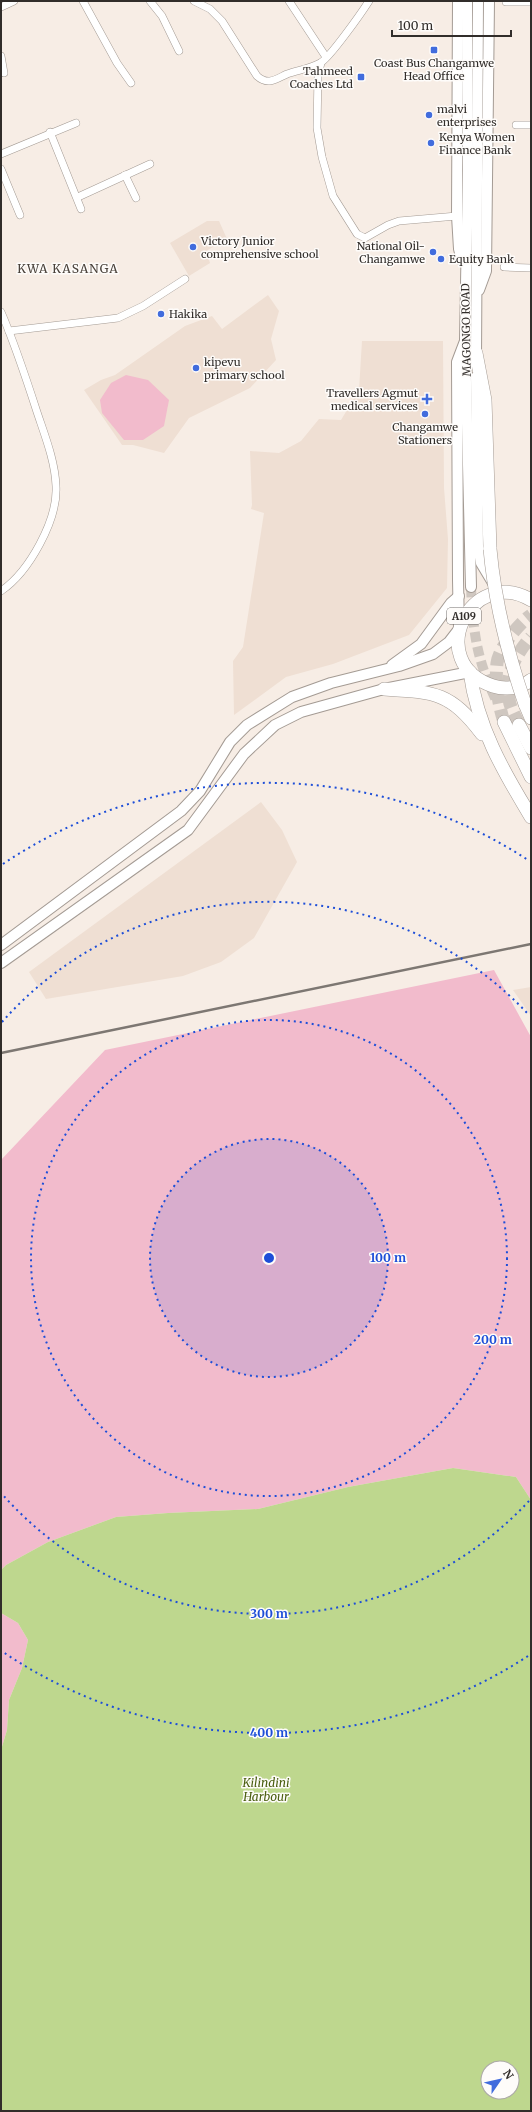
<svg xmlns="http://www.w3.org/2000/svg" width="532" height="2112" viewBox="0 0 532 2112" font-family="Merriweather,serif">
	<style>
		.built { fill: #efdfd3 }
		.green { fill: #f2bbcc }
		.water { fill: #bed78e; fill-rule: evenodd }
		.lines { fill: none; stroke-linecap: round; stroke-linejoin: round }
		.secondary-tunnel { stroke: #cfc7c0; stroke-width: 10; stroke-dasharray: 10 5; stroke-linecap: butt }
		.highway-tunnel { stroke: #cfc7c0; stroke-width: 13; stroke-dasharray: 13 6; stroke-linecap: butt }
		.street-casing { stroke: #a49b94; stroke-width: 8 }
		.secondary-casing { stroke: #a49b94; stroke-width: 12 }
		.highway-casing { stroke: #a49b94; stroke-width: 14 }
		.street { stroke: #fff; stroke-width: 7 }
		.secondary { stroke: #fff; stroke-width: 10 }
		.highway { stroke: #fff; stroke-width: 13 }
		.rail { stroke: #7d7772; stroke-width: 2.5 }
		.highway-bridge-casing { stroke: #a49b94; stroke-width: 14; stroke-linecap: butt }
		.highway-bridge { stroke: #fff; stroke-width: 13 }
		.ring { fill: none; stroke: #1d4ed8; stroke-width: 2; stroke-dasharray: 2 4 }
		.poi-dot { fill: #416cdd; stroke: #fefcfa; stroke-width: 1.5 }
		.labels { text-anchor: middle; stroke-width: 3; stroke-linejoin: round; paint-order: stroke }
		.shield { fill: #fefcfa; stroke: #6e6b68; stroke-width: 1 }
		.shield-label { font-size: 10px; font-weight: bold; fill: #312d2a }
		.poi-label { font-size: 11px; fill: #312d2a; stroke: #fefcfa; text-anchor: start }
		.street-label { font-size: 11px; fill: #312d2a; stroke: #fefcfa }
		.neighbourhood-label { font-size: 12px; letter-spacing: 1px; fill: #4a423b; stroke: #fefcfa }
		.water-label { font-size: 12px; font-style: italic; fill: #4a5e0f; stroke: #fefcfa }
		.centre { fill: #1d4ed8; stroke: #fefcfa; stroke-width: 2 }
		.ring-label { font-size: 12px; text-anchor: middle; font-weight: bold; fill: #1d4ed8; stroke: #fefcfa; stroke-width: 3; stroke-linejoin: round; paint-order: stroke }
	</style>
	<rect width="100%" height="100%" fill="#f7ede5"/>
	<g class="built">
		<path d="M207 221H219L227 239 206 251 210 263 189 276 170 243Z"/>
		<path d="M268 295 279 311 271 339 276 360 250 388 189 418 164 453 133 445H122L84 390 101 380 115 375 185 326 212 316 222 329Z"/>
		<path d="M362 341H443L444 488 448 539 447 588 409 635 333 664 286 677 234 715 233 661 243 647 264 513 251 509 252 505 250 451 279 453 301 441 319 419 341 420 359 390Z"/>
		<path d="M261 802 282 830 297 862 254 938 221 962 183 976 46 999 29 972Z"/>
		<path d="M531 987V1016L513 990Z"/>
	</g>
	<g class="green">
		<path d="M126 375 148 380 169 400 164 426 143 440H124L102 413 100 400 111 383Z"/>
		<path d="M494 970 531 1037V1500L516 1477 453 1468 348 1487 258 1509 168 1513 116 1517 48 1542 6 1565 1 1570V1160L105 1050Z"/>
		<path d="M1 1613 18 1623 28 1640 22 1668 9 1700 7 1730 1 1750Z"/>
	</g>
	<path class="water" d="M453 1468 516 1477 531 1500V2111H1V1750L7 1730 9 1700 22 1668 28 1640 18 1623 1 1613V1570L6 1565 48 1542 116 1517 168 1513 258 1509 348 1487ZM488 2068H512V2092H488Z"/>
	<g class="lines">
		<path class="secondary-tunnel" d="M471 587C473 633 477 661 497 702"/>
		<g class="highway-tunnel">
			<path d="M504 722C498 703 495 683 497 663 499 648 518 624 531 615"/>
			<path d="M519 725C516 717 510 708 509 699 505 675 515 655 531 637"/>
		</g>
		<g class="street-casing">
			<g id="street">
				<path d="M83 1 117 63 131 83"/>
				<path d="M150 1 162 16 179 51"/>
				<path d="M194 1 210 9 222 21 257 76C268 86 276 79 287 74 298 70 309 69 320 63 329 59 362 12 369 1"/>
				<path d="M289 1 326 57"/>
				<path d="M506 2H531"/>
				<path d="M1 7 14 1"/>
				<path d="M1 56 4 73"/>
				<path d="M321 63 318 75 317 128 322 157 333 196 357 234 365 238 388 225 399 221 457 216"/>
				<path d="M516 125H531"/>
				<path d="M50 132 81 209"/>
				<path d="M1 154 76 123"/>
				<path d="M1 169 20 215"/>
				<path d="M125 175 136 198"/>
				<path d="M78 197 150 164"/>
				<path d="M504 267 531 268"/>
				<path d="M1 312C15 344 26 378 37 412 45 436 55 461 56 486 58 520 29 572 1 591"/>
				<path d="M9 331 118 318 143 306 185 279"/>
			</g>
		</g>
		<g class="secondary-casing">
			<g id="secondary">
				<path d="M458 1 457 216 459 249 462 260"/>
				<path d="M467 1 468 170 465 341 471 587"/>
				<path d="M479 290 486 271 489 1"/>
				<path d="M476 359 478 1"/>
				<path d="M476 377 478 546 481 563 493 583"/>
				<path d="M392 665 421 644 451 603 459 596"/>
				<path d="M1 945 181 811 200 791 230 742 247 725 292 697 331 683 399 666 433 654 449 642 459 629 458 580 457 362 465 341"/>
				<path d="M1 963 188 830 244 754 275 725 301 712 384 689 470 672"/>
			</g>
		</g>
		<g class="highway-casing">
			<g id="highway">
				<path d="M476 353 485 400 490 549"/>
				<path d="M531 600C470 564 423 663 493 686 505 690 521 688 531 680"/>
				<path d="M470 672C477 726 503 771 531 817"/>
				<path d="M384 689C435 692 450 692 482 734"/>
				<path d="M525 704 531 718"/>
				<path d="M504 722 531 777"/>
				<path d="M519 725 531 748"/>
			</g>
		</g>
		<use href="#street" class="street"/>
		<use href="#secondary" class="secondary"/>
		<use href="#highway" class="highway"/>
		<path class="rail" d="M1 1053 531 944"/>
		<g class="highway-bridge-casing">
			<path id="highway-bridge" d="M490 549C495 604 507 652 525 704"/>
		</g>
		<use href="#highway-bridge" class="highway-bridge"/>
	</g>
	<circle cx="269" cy="1258" r="119" fill="#1d4ed8" fill-opacity=".12"/>
	<g class="ring">
		<circle cx="269" cy="1258" r="119"/>
		<circle cx="269" cy="1258" r="238"/>
		<path d="M529 1501A356 356 0 0 1 2 1494M2 1022A356 356 0 0 1 529 1015"/>
		<path d="M528 1656A475 475 0 0 1 3 1652M3 864A475 475 0 0 1 528 860"/>
	</g>
	<g class="poi-dot">
		<rect x="430" y="46" width="8" height="8" rx="2"/>
		<rect x="357" y="73" width="8" height="8" rx="2"/>
		<circle cx="429" cy="115" r="4"/>
		<circle cx="431" cy="143" r="4"/>
		<circle cx="193" cy="247" r="4"/>
		<circle cx="433" cy="252" r="4"/>
		<circle cx="441" cy="259" r="4"/>
		<circle cx="161" cy="314" r="4"/>
		<circle cx="196" cy="368" r="4"/>
		<path d="M425 393h4v4h4v4h-4v4h-4v-4h-4v-4h4z"/>
		<circle cx="425" cy="414" r="4"/>
	</g>
	<g class="labels">
		<rect class="shield" x="447" y="608" width="34" height="16" rx="3"/>
		<g class="shield-label">
			<text x="464" y="620">A109</text>
		</g>
		<g class="poi-label">
			<text x="434" y="67" text-anchor="middle">Coast Bus Changamwe<tspan x="434" dy="13">Head Office</tspan></text>
			<text x="353" y="75" text-anchor="end">Tahmeed<tspan x="353" dy="13">Coaches Ltd</tspan></text>
			<text x="437" y="113">malvi<tspan x="437" dy="13">enterprises</tspan></text>
			<text x="439" y="141">Kenya Women<tspan x="439" dy="13">Finance Bank</tspan></text>
			<text x="201" y="245">Victory Junior<tspan x="201" dy="13">comprehensive school</tspan></text>
			<text x="425" y="250" text-anchor="end">National Oil-<tspan x="425" dy="13">Changamwe</tspan></text>
			<text x="449" y="263">Equity Bank</text>
			<text x="169" y="318">Hakika</text>
			<text x="204" y="366">kipevu<tspan x="204" dy="13">primary school</tspan></text>
			<text x="418" y="397" text-anchor="end">Travellers Agmut<tspan x="418" dy="13">medical services</tspan></text>
			<text x="425" y="431" text-anchor="middle">Changamwe<tspan x="425" dy="13">Stationers</tspan></text>
		</g>
		<g class="street-label">
			<text transform="translate(466 330) rotate(-91)" y="4">MAGONGO ROAD</text>
		</g>
		<g class="neighbourhood-label">
			<text x="68" y="273">KWA KASANGA</text>
		</g>
		<g class="water-label">
			<text x="266" y="1787">Kilindini<tspan x="266" dy="14">Harbour</tspan></text>
		</g>
	</g>
	<circle cx="269" cy="1258" r="6" class="centre"/>
	<g class="ring-label">
		<text x="388" y="1262">100 m</text>
		<text x="493" y="1344">200 m</text>
		<text x="269" y="1618">300 m</text>
		<text x="269" y="1737">400 m</text>
	</g>
	<rect width="532" height="2112" fill="none" stroke="#312d2a" stroke-width="4"/>
	<g transform="translate(500 2080) rotate(56)"><circle r="19" fill="#fefcfa" stroke="#aca9a7"/>
	<path d="M0-3L7 15L0 10L-7 15Z" fill="#416cdd"/>
	<text y="-6" font-size="11" font-weight="bold" text-anchor="middle" fill="#312d2a">N</text>
	</g>
	<path d="M392 30v6h119v-6" fill="none" stroke="#312d2a" stroke-width="2"/>
	<text x="398" y="30" font-size="12" fill="#312d2a" stroke="#fefcfa" stroke-width="3" paint-order="stroke">100 m</text>
</svg>
